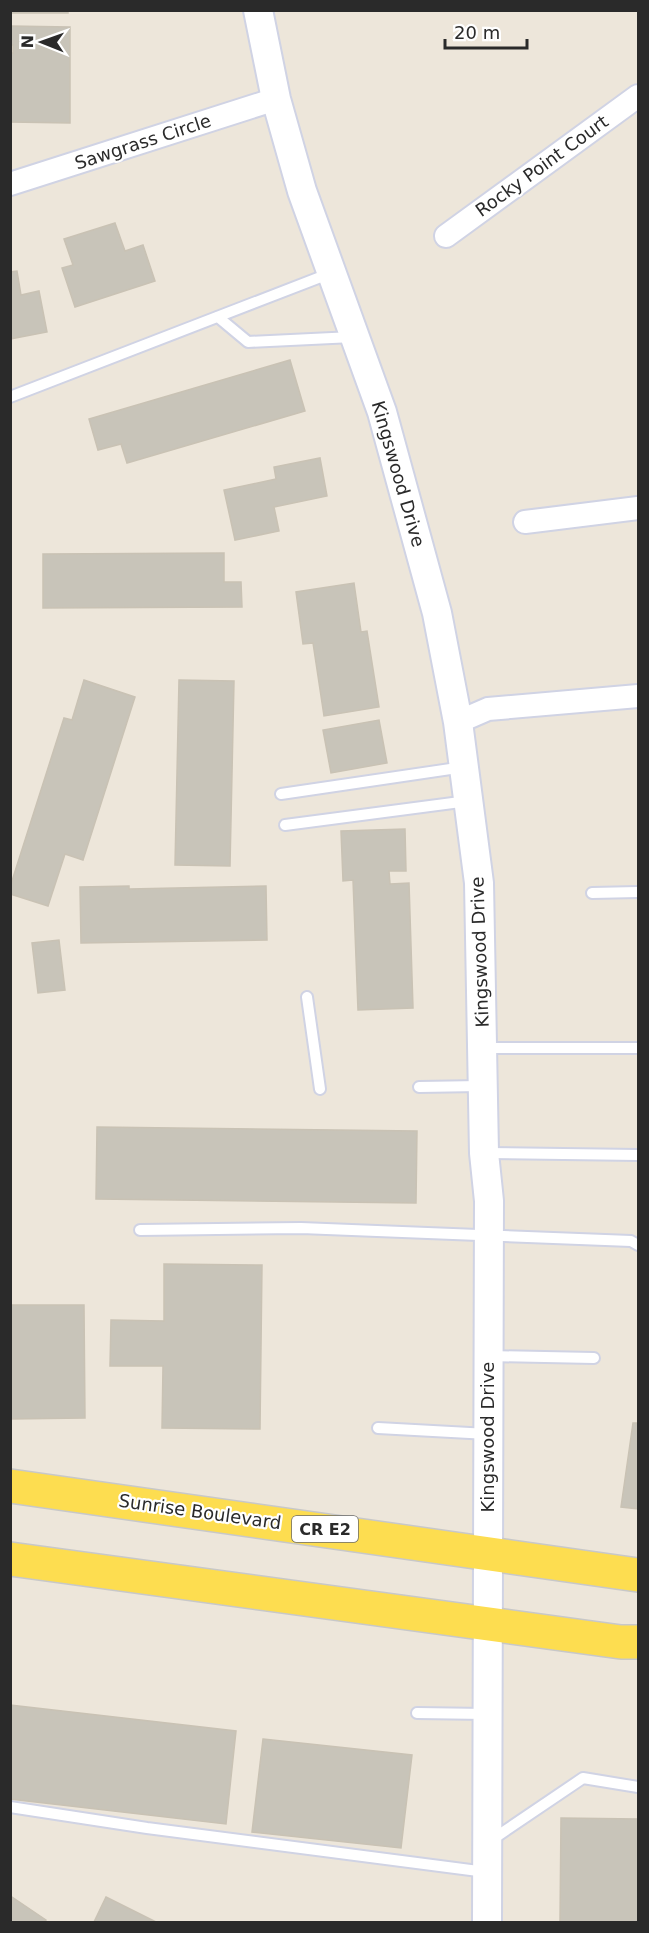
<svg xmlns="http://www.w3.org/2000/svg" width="649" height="1933" viewBox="0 0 649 1933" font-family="'DejaVu Sans',sans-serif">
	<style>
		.building { fill: #c8c4b9; stroke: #c9c2b4; stroke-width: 1.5 }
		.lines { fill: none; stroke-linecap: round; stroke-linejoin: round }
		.service-casing { stroke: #d0d3e4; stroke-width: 14 }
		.minor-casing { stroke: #d0d3e4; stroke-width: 26 }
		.tertiary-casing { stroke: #d0d3e4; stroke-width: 32 }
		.primary-casing { stroke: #c8c8c8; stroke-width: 36 }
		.service { stroke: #fff; stroke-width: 10 }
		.minor { stroke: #fff; stroke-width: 22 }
		.tertiary { stroke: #fff; stroke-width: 28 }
		.primary { stroke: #fddd50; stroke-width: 33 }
		.labels { text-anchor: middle; stroke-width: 4.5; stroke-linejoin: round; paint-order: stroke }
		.shield { fill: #fff; stroke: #6a6a6a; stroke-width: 1.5 }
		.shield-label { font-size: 16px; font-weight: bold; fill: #2a2a2a }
		.street-label { font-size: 18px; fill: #2a2a2a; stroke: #fff }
	</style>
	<rect width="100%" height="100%" fill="#ede6da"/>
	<g class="building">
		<rect x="10" y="10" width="58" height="3"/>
		<path d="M10 26 70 27V123L10 122V53H13V45H10Z"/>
		<path d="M115 223 125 251 143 245 155 281 75 307 62 268 73 265 64 239Z"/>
		<path d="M17 271 21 295 39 291 47 332 10 339V272Z"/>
		<path d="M290 360 305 411 127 463 121 444 98 450 89 419Z"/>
		<path d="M320 458 327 496 274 507 279 531 235 540 224 490 276 479 274 467Z"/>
		<path d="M224 553V582H241L242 607 43 608V554Z"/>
		<path d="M354 583 361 632 367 631 379 707 324 716 313 643 303 644 296 592Z"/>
		<path d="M84 680 135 697 83 860 65 854 48 906 10 894V887L64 718 72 720Z"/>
		<path d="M179 680 234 681 230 866 175 865Z"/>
		<path d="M379 720 387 763 331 773 323 730Z"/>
		<path d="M405 829 406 871H389L390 884 409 883 413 1008 358 1010 353 880 343 881 341 831Z"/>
		<path d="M129 886V889L266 886 267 940 81 943 80 887Z"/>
		<path d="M59 940 65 990 38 993 32 943Z"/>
		<path d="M97 1127 417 1131 416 1203 96 1199Z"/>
		<path d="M164 1264 262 1265 260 1429 162 1428 163 1366H110L111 1320 164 1321Z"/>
		<path d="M10 1305H84L85 1418 10 1419Z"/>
		<path d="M633 1423H638V1509L621 1507Z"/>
		<path d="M10 1705 236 1731 226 1824 10 1799Z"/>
		<path d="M263 1739 412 1755 401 1848 252 1832Z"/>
		<path d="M561 1818 638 1819V1922H560Z"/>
		<path d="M12 1897 46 1920 44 1922H10Z"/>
		<path d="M106 1897 156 1922H94Z"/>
	</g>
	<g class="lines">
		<g class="service-casing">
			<g id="service">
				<path d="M218 317 248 342 353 337"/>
				<path d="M10 397 331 273"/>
				<path d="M281 794 464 767"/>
				<path d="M285 825 468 801"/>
				<path d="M592 893 638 892"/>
				<path d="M307 997 320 1089"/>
				<path d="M483 1048H638"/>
				<path d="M419 1087 480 1086"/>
				<path d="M486 1153 638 1155"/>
				<path d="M140 1230 301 1228 631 1241 638 1245"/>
				<path d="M489 1356 594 1358"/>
				<path d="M378 1428 488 1434"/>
				<path d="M417 1713 486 1714"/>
				<path d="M10 1807 147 1828 486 1872"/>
				<path d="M490 1841 583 1778 638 1787"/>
			</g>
		</g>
		<g class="minor-casing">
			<g id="minor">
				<path d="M10 184 276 99"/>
				<path d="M446 236 638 96"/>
				<path d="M525 522 638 508"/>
				<path d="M458 722 488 709 638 696"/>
			</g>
		</g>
		<g class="tertiary-casing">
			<path id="tertiary" d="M258 10 276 99 302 191 382 412 437 613 458 722 479 883 484 1153 489 1201 487 1922"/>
		</g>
		<g class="primary-casing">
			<g id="primary">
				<path d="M10 1486 638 1575"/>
				<path d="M10 1559 621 1642H638"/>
			</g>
		</g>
		<use href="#service" class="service"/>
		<use href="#minor" class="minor"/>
		<use href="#tertiary" class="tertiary"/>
		<use href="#primary" class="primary"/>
	</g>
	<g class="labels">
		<rect class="shield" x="292" y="1516" width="66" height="26" rx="4.5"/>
		<g class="shield-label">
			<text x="325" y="1535">CR E2</text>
		</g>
		<g class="street-label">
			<text transform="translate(143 142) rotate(-18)" y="6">Sawgrass Circle</text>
			<text transform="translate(542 166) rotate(-36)" y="6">Rocky Point Court</text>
			<text transform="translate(398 474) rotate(74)" y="6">Kingswood Drive</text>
			<text transform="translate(480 952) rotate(-92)" y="6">Kingswood Drive</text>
			<text transform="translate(488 1437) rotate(-90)" y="6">Kingswood Drive</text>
			<text transform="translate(200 1512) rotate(8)" y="6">Sunrise Boulevard</text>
		</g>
	</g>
	<rect width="649" height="1933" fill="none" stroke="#2a2a2a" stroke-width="24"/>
	<g transform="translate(42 42) rotate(271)" stroke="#ffffff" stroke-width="4.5" paint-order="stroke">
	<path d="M0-4.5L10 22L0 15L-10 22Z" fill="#2a2a2a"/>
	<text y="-9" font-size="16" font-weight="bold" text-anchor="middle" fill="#2a2a2a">N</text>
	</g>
	<path d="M445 39v9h82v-9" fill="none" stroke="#2a2a2a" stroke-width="3"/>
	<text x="454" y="39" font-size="18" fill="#2a2a2a" stroke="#ffffff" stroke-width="4.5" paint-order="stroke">20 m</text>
</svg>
